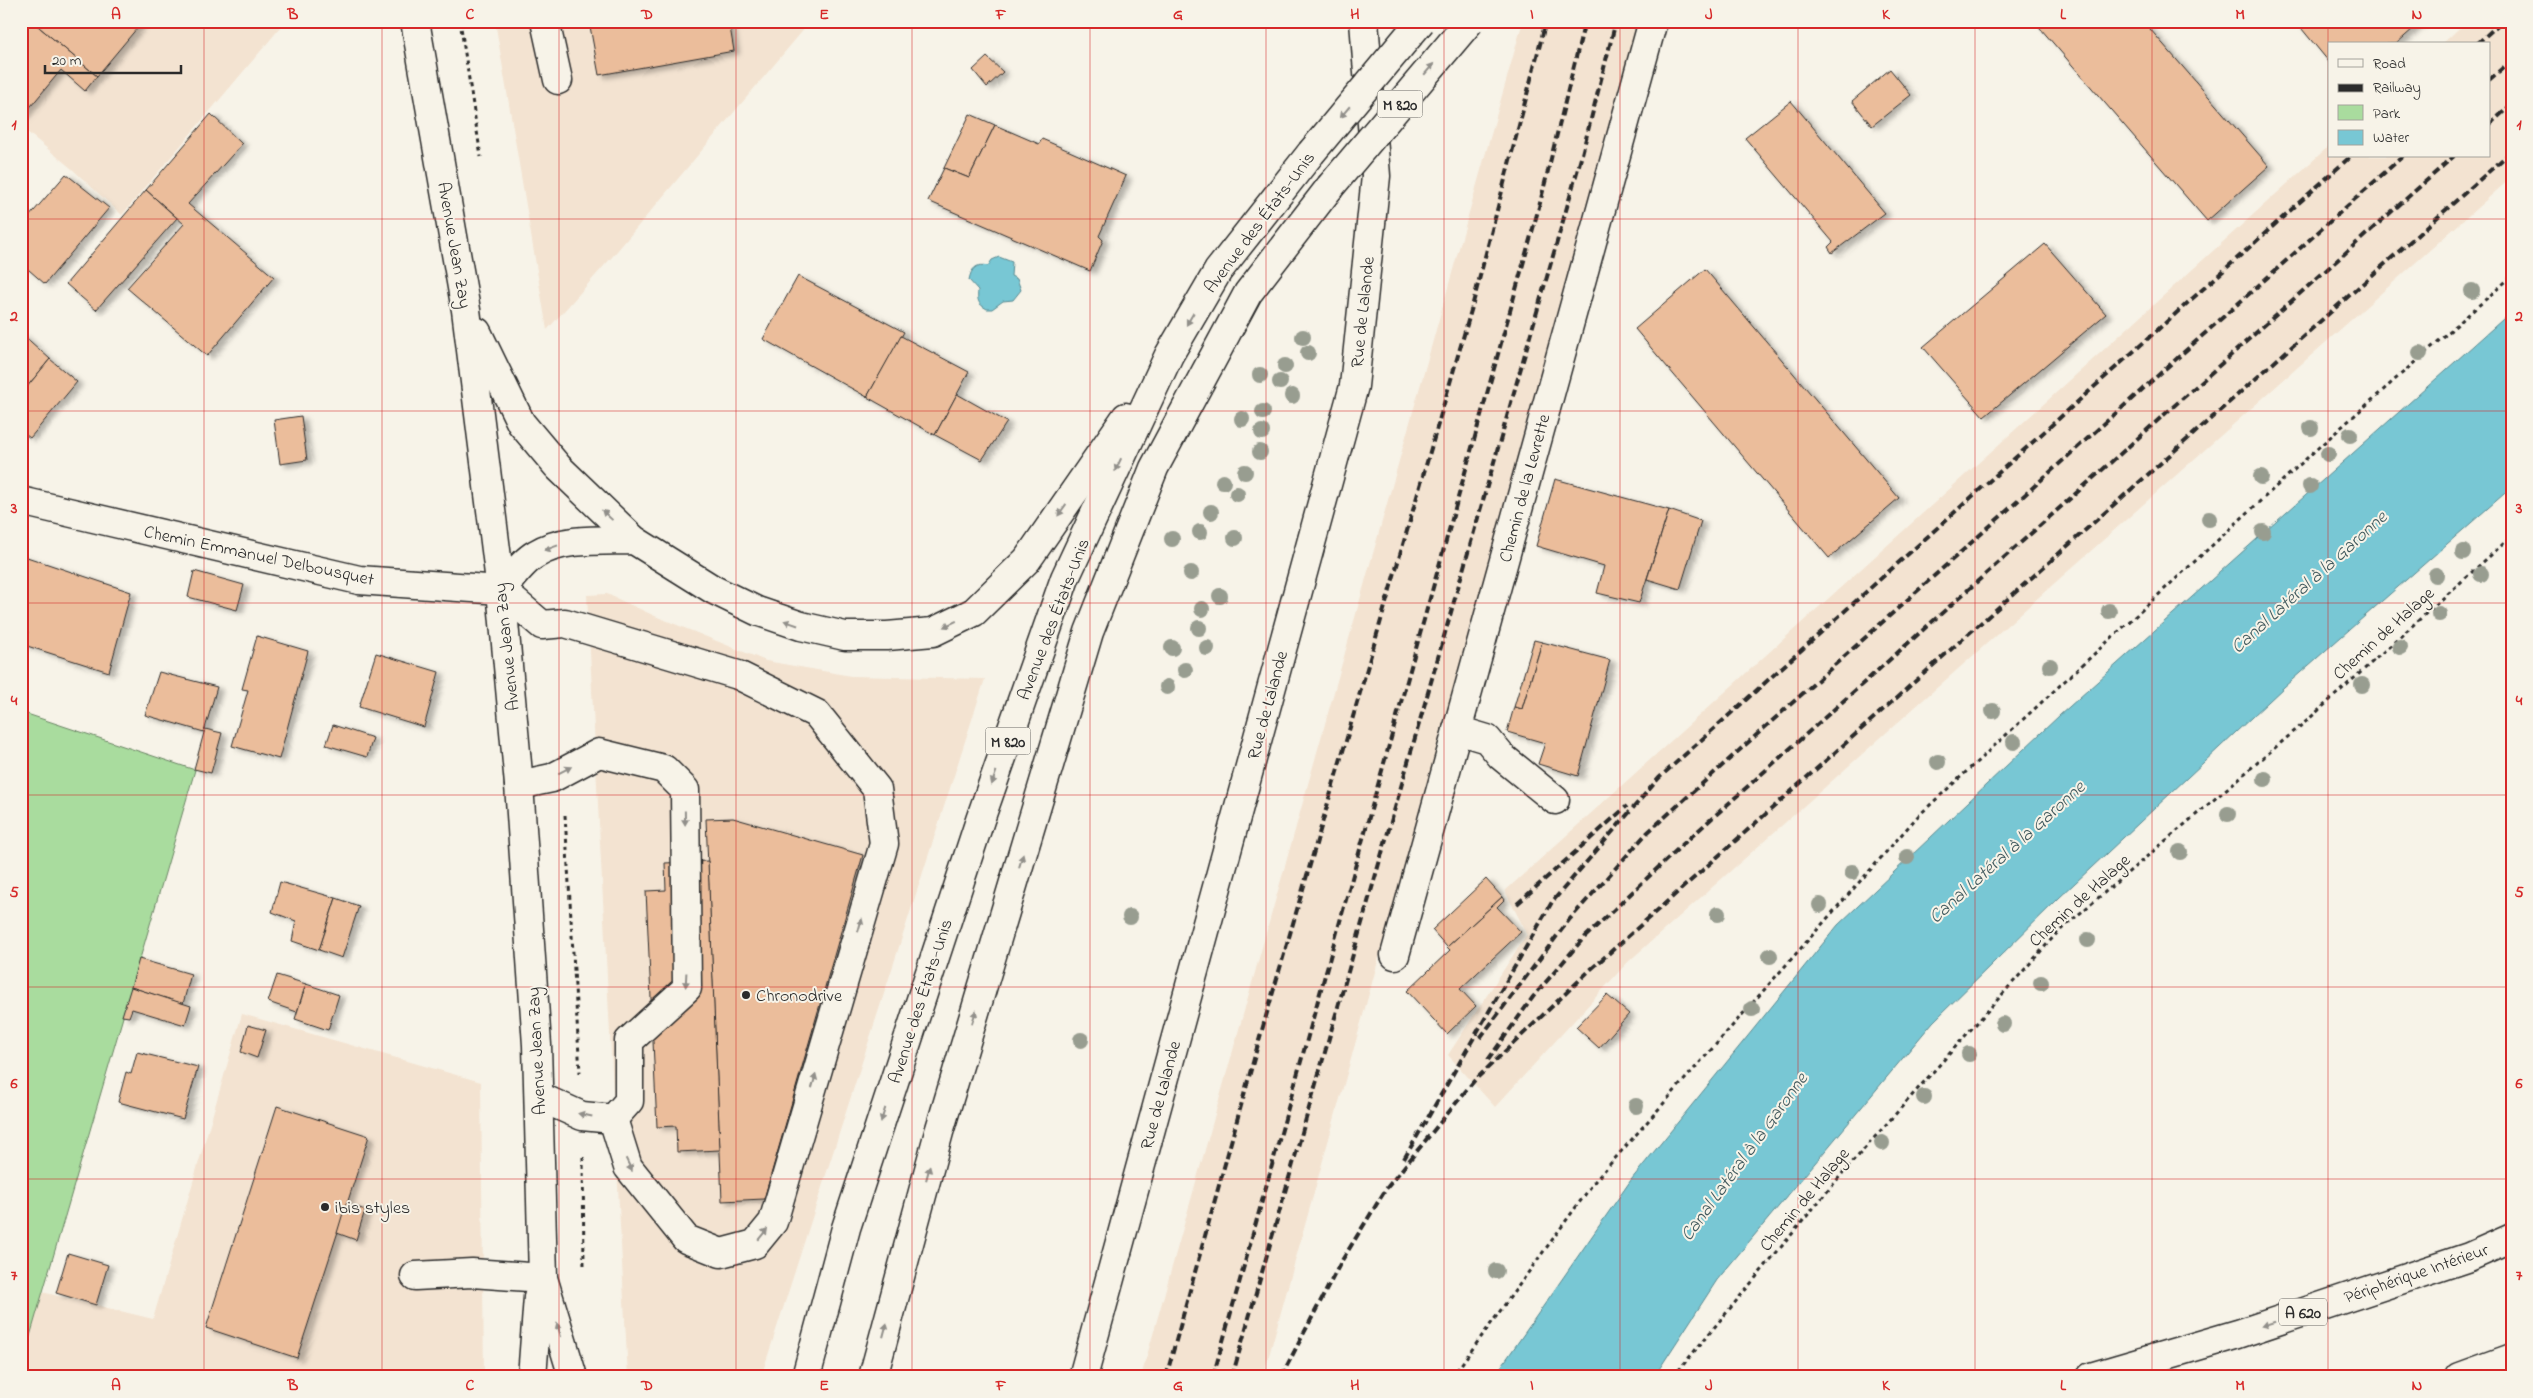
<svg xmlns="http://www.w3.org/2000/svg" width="2533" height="1398" viewBox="0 0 2533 1398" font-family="'Indie Flower',sans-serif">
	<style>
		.built { fill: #f3e3d1 }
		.green { fill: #a9dc9e; stroke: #6a8464 }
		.water { fill: #78c7d4; stroke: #598990 }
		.building { fill: #ebbd9b; stroke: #2b2b2b; filter: url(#shadow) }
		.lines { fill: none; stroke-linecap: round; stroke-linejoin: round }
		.minor-casing { stroke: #2b2b2b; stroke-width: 31 }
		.major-casing { stroke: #2b2b2b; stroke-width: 31 }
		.highway-casing { stroke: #2b2b2b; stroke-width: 31 }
		.path { stroke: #2b2b2b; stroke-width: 3; stroke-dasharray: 4 4; stroke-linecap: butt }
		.minor { stroke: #f7f3e8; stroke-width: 28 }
		.major { stroke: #f7f3e8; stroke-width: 28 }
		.highway { stroke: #f7f3e8; stroke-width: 28 }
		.rail { stroke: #2b2b2b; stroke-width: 4; stroke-dasharray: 8 4; stroke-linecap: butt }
		.major-bridge-casing { stroke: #2b2b2b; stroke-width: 31; stroke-linecap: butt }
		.major-bridge { stroke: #f7f3e8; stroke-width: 28 }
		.tree { fill: #989d90 }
		.oneway { fill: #918f8a }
		.grid { fill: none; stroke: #d62828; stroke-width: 1; stroke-opacity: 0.55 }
		.poi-dot { fill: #2b2b2b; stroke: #f7f3e8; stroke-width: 2 }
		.labels { text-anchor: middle; stroke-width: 4; stroke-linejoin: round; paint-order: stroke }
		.shield { fill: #f7f3e8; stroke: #686764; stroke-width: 1 }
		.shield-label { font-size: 16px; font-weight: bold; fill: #2b2b2b }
		.street-label { font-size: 18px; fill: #2b2b2b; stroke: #f7f3e8 }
		.poi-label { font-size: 18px; fill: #2b2b2b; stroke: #f7f3e8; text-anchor: start }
		.water-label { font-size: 19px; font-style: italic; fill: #425a5e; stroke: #f7f3e8 }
		.neatline { fill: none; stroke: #d62828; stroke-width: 2 }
		.grid-label { font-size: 16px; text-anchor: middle; font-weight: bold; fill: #d62828 }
	</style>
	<defs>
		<filter id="shadow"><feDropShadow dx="5.5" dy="3" stdDeviation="2.5" flood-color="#0004"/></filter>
	</defs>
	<rect width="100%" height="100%" fill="#f7f3e8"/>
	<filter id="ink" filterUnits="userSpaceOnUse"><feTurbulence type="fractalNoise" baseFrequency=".02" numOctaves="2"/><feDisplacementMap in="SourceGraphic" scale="10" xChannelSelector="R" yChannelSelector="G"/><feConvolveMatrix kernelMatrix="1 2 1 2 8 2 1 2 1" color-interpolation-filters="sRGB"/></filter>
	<g filter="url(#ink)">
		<g class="built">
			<path d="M21 21H286L122 215 71 168 21 127Z"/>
			<path d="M495 21H811L612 257 547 330Z"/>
			<path d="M1523 21H1638L1263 1377H1141Z"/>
			<path d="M2467 21H2512V177L1628 962 1495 1107 1448 1055 1527 934 1505 891 2329 146V156H2489V44H2442Z"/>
			<path d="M607 594 655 616 766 661 851 676 985 679 761 1377H628L587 595Z"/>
			<path d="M242 1014 481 1082 484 1377H21V1367L42 1292 153 1319Z"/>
		</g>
		<path class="green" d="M21 712 195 770 21 1367Z"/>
		<g class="water">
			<path d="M999 257 1012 262 1011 276 1017 279 1021 290 1013 300 1003 301 992 309H987C978 304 977 301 978 290L969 280C971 269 976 263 988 266L992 260Z"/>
			<path d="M2512 311V487L2284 687 2059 898 1933 1022 1717 1280 1654 1377H1494L1631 1180 1838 925 2060 715Z"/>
		</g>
		<g class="building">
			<path d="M21 21H32L97 76 85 91 61 70 21 118Z"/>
			<path d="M32 21H143L97 76Z"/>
			<path d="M589 21H729L734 51 599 75Z"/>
			<path d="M2034 21H2143L2269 166 2207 221Z"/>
			<path d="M2299 21H2422L2396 44H2329V62L2297 23Z"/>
			<path d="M987 57 1003 72 987 87 973 70Z"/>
			<path d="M1890 69 1911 95 1872 126 1852 101Z"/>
			<path d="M1791 101 1885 213 1832 253 1828 247 1833 242 1745 138Z"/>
			<path d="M211 114 242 144 188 204 274 277 207 356 127 288 184 224 146 190Z"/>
			<path d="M970 114 995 125 969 178 944 168Z"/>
			<path d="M995 125 1039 144 1042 139 1126 176 1099 236 1103 240 1090 271 928 201 944 168 969 178Z"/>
			<path d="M66 174 109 208 45 284 21 263 23 258 21 256V226Z"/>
			<path d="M146 190 177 218 96 310 66 284Z"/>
			<path d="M2045 244 2106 314 1984 417 1923 347Z"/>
			<path d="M1705 269 1899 498 1829 558 1635 329Z"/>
			<path d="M798 276 904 332 867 397 763 339Z"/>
			<path d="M21 333 50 359 21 394Z"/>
			<path d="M901 336 969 372 935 435 867 397Z"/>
			<path d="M50 359 77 382 30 438 21 431V394Z"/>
			<path d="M957 394 1007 422 982 460 935 435Z"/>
			<path d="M301 416 307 460 280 464 274 420Z"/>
			<path d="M1555 479 1669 510 1639 603 1597 593 1604 566 1536 546Z"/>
			<path d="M1669 510 1701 521 1680 589 1647 579Z"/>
			<path d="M21 555 131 592 109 672 24 645 28 632 21 630Z"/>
			<path d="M194 571 244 585 237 610 188 597Z"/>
			<path d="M257 636 308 651 279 759 232 746 248 690 242 689Z"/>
			<path d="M1534 640 1542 642 1522 709 1514 707Z"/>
			<path d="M1542 642 1610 660 1578 776 1538 764 1545 743 1507 732 1514 707 1522 709Z"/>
			<path d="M376 653 439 672 424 727 359 707Z"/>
			<path d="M159 672 217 687 204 732 145 715Z"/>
			<path d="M333 725 373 738 367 757 326 745Z"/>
			<path d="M205 729 222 733 211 773 194 769Z"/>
			<path d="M733 818 863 855 764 1199 722 1201 706 819Z"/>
			<path d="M708 861 720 1150 677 1152 676 1126 657 1127 646 891 666 890 665 863Z"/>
			<path d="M1486 879 1502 897 1447 947 1432 930Z"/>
			<path d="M280 882 336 898 319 950 292 941 296 921 272 912Z"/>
			<path d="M1502 897 1504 900 1497 907 1521 932 1460 989 1476 1006 1447 1034 1407 991 1450 950 1447 947Z"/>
			<path d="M336 898 359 906 342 958 319 950Z"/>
			<path d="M139 959 191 974 183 1004 131 987Z"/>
			<path d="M277 975 306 984 297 1012 268 1002Z"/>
			<path d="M306 984 339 995 328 1030 295 1019Z"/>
			<path d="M131 987 191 1006 185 1025 132 1009 129 1017 122 1016Z"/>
			<path d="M1607 995 1629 1014 1599 1048 1576 1027Z"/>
			<path d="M248 1025 266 1030 257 1058 241 1052Z"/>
			<path d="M137 1052 198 1067 183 1119 118 1102 126 1072 131 1074Z"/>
			<path d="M277 1106 369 1136 297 1358 206 1328Z"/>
			<path d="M346 1203 365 1210 356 1240 337 1233Z"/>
			<path d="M68 1253 108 1265 96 1305 56 1293Z"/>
		</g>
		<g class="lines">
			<g class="minor-casing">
				<g id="minor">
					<path d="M545 21 558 80"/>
					<path d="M21 501 359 580 501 590 542 625 565 623 738 675 817 714 877 789 884 844 773 1222 755 1244 721 1253 686 1239 628 1167 613 1119"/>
					<path d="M1457 730 1487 739 1501 756 1555 800"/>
					<path d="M519 785 552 778 599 753 664 769 685 790 687 988 629 1041V1101L613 1119 582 1116 540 1097"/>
					<path d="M1395 955 1653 21"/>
					<path d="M415 1276 472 1273 543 1278"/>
					<path d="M1083 1377 1354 386 1376 176 1364 21"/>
				</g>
			</g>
			<g class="major-casing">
				<g id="major">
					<path d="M415 21 466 310 501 590 519 785 537 1045 543 1278 573 1377"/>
					<path d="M477 332 521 423 558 467 634 540 714 590 757 611 801 626 845 636H887L933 632 974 612 1027 560 1126 417"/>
					<path d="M501 590C511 579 523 561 536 554 564 537 603 541 634 540"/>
					<path d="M532 1377 538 1297 542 1285"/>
					<path d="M806 1377 846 1228 980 820 1065 578 1169 355 1218 271 1311 153"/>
					<path d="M873 1377 939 1132 1089 632 1154 468 1248 293 1330 187"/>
				</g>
			</g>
			<g class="highway-casing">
				<g id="highway">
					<path d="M2091 1377 2238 1334 2469 1257 2512 1238"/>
					<path d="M2460 1377 2512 1358"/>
				</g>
			</g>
			<g class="path">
				<path d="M460 21 481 157"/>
				<path d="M565 815 580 1073"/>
				<path d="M583 1157 584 1268"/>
				<path d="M1452 1377 1595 1181 1917 817 2319 447 2512 276"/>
				<path d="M1673 1377 1841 1175 2058 932 2310 718 2512 536"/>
			</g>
			<use href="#minor" class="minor"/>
			<use href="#major" class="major"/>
			<use href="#highway" class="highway"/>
			<g class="rail">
				<path d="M2477 44 2502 21"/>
				<path d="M2489 80 2512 60"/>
				<path d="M2489 125 2512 104"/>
				<path d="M1517 904 1627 806"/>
				<path d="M1480 1038 1569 920 1647 833 2403 156"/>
				<path d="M1488 1060 1533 997 1582 940 1682 845 2454 156"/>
				<path d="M1404 1159 1552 902 1659 778 2351 156"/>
				<path d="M1166 1377 1260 1037 1472 307 1546 21"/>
				<path d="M1213 1377 1539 207 1585 21"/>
				<path d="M1232 1377 1581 158 1616 21"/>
				<path d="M1281 1377 1341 1262 1386 1189 1474 1081 1589 971 2512 151"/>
			</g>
			<g class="major-bridge-casing">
				<g id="major-bridge">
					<path d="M1311 153 1421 21"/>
					<path d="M1330 187 1470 21"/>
				</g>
			</g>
			<use href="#major-bridge" class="major-bridge"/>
		</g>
		<g class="tree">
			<circle cx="2472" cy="291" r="8"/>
			<circle cx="1303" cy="337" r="8"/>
			<circle cx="1308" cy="353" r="8"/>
			<circle cx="2420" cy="353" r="8"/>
			<circle cx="1285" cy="366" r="8"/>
			<circle cx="1260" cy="375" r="8"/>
			<circle cx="1280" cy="382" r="8"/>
			<circle cx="1292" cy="396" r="8"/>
			<circle cx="1263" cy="412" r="8"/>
			<circle cx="1242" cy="419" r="8"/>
			<circle cx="2311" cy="428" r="8"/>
			<circle cx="1262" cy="432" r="8"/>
			<circle cx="2350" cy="435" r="8"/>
			<circle cx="1260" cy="452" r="8"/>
			<circle cx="2328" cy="454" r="8"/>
			<circle cx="1245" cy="472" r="8"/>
			<circle cx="2261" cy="477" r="8"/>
			<circle cx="1223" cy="482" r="8"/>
			<circle cx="2310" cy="486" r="8"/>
			<circle cx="1237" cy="494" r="8"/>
			<circle cx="1211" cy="512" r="8"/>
			<circle cx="2209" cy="519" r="8"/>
			<circle cx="1200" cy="532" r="8"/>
			<circle cx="2263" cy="532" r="8"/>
			<circle cx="1235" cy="538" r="8"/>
			<circle cx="1172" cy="539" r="8"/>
			<circle cx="2463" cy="552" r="8"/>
			<circle cx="1191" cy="573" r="8"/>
			<circle cx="2481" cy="574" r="8"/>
			<circle cx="2436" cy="575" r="8"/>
			<circle cx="1220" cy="596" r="8"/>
			<circle cx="1202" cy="609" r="8"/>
			<circle cx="2109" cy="611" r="8"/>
			<circle cx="2439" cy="614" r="8"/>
			<circle cx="1199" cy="628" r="8"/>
			<circle cx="2400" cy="647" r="8"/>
			<circle cx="1172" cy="648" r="8"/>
			<circle cx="1207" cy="648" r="8"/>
			<circle cx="2050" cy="666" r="8"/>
			<circle cx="1185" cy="670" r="8"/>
			<circle cx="2362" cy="685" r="8"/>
			<circle cx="1167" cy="687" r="8"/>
			<circle cx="1993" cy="711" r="8"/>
			<circle cx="2014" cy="742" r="8"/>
			<circle cx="1938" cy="762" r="8"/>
			<circle cx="2265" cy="779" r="8"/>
			<circle cx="2228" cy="814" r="8"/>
			<circle cx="2180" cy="852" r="8"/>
			<circle cx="1907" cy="857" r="8"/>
			<circle cx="1852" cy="872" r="8"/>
			<circle cx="1820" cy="905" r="8"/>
			<circle cx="1718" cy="914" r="8"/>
			<circle cx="1130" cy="917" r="8"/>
			<circle cx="2088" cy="940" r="8"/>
			<circle cx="1770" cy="956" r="8"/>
			<circle cx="2041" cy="983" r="8"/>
			<circle cx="1752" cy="1009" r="8"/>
			<circle cx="2003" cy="1024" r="8"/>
			<circle cx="1081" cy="1040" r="8"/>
			<circle cx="1969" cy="1054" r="8"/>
			<circle cx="1924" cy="1097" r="8"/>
			<circle cx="1636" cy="1106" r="8"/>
			<circle cx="1882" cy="1143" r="8"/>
			<circle cx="1496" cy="1271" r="8"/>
		</g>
		<defs><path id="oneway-solid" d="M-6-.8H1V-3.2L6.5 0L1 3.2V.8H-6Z" transform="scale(1.25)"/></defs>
		<g class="oneway">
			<use href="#oneway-solid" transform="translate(1429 69) rotate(-50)"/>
			<use href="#oneway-solid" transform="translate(1345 112) rotate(130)"/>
			<use href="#oneway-solid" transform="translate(1190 319) rotate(120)"/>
			<use href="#oneway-solid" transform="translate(1118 465) rotate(115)"/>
			<use href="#oneway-solid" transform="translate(1062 510) rotate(125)"/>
			<use href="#oneway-solid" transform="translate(607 515) rotate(-137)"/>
			<use href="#oneway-solid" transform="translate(551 548) rotate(160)"/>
			<use href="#oneway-solid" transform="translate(791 623) rotate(-161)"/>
			<use href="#oneway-solid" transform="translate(950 624) rotate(155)"/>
			<use href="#oneway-solid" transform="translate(565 770) rotate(-27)"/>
			<use href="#oneway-solid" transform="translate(994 778) rotate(109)"/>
			<use href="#oneway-solid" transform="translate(685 818) rotate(89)"/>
			<use href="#oneway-solid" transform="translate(1021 861) rotate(-73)"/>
			<use href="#oneway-solid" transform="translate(860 925) rotate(-74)"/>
			<use href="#oneway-solid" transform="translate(686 980) rotate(93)"/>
			<use href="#oneway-solid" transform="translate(974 1017) rotate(-73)"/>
			<use href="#oneway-solid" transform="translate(814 1081) rotate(-74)"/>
			<use href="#oneway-solid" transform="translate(585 1115) rotate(-168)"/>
			<use href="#oneway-solid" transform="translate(883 1115) rotate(108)"/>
			<use href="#oneway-solid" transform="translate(629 1165) rotate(64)"/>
			<use href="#oneway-solid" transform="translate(928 1173) rotate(-75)"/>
			<use href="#oneway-solid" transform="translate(763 1234) rotate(-51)"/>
			<use href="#oneway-solid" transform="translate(2268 1324) rotate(162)"/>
			<use href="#oneway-solid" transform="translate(559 1330) rotate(-107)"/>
			<use href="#oneway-solid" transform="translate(885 1330) rotate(-75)"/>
		</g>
	</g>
	<path class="grid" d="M204 21V1377M382 21V1377M559 21V1377M736 21V1377M912 21V1377M1090 21V1377M1266 21V1377M1444 21V1377M1620 21V1377M1798 21V1377M1975 21V1377M2152 21V1377M2328 21V1377M21 219H2512M21 411H2512M21 603H2512M21 795H2512M21 987H2512M21 1179H2512"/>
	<g class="poi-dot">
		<circle cx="746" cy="995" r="5"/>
		<circle cx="325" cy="1207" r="5"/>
	</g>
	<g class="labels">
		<g class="shield">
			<rect x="1377.5" y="90.5" width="45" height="27" rx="4"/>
			<rect x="985.5" y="727.5" width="45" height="27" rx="4"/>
			<rect x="2279" y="1298.5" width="48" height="27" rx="4"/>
		</g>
		<g class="shield-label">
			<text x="1400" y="110">M 820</text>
			<text x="1008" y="747">M 820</text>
			<text x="2303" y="1318">A 620</text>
		</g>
		<g class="street-label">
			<text transform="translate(1259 222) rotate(-53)" y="6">Avenue des États-Unis</text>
			<text transform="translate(455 245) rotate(80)" y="6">Avenue Jean Zay</text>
			<text transform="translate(1362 312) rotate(-84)" y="6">Rue de Lalande</text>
			<text transform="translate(1524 488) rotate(-75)" y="6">Chemin de la Levrette</text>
			<text transform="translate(259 555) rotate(12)" y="6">Chemin Emmanuel Delbousquet</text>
			<text transform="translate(1053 619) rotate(-69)" y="6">Avenue des États-Unis</text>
			<text transform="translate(2383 633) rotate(-42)" y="6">Chemin de Halage</text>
			<text transform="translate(506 647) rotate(-96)" y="6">Avenue Jean Zay</text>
			<text transform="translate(1267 705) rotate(-75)" y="6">Rue de Lalande</text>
			<text transform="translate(2079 900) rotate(-42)" y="6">Chemin de Halage</text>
			<text transform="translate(920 1001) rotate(-72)" y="6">Avenue des États-Unis</text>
			<text transform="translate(536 1051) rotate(-93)" y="6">Avenue Jean Zay</text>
			<text transform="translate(1160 1095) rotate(-75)" y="6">Rue de Lalande</text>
			<text transform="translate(1804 1199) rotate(-50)" y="6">Chemin de Halage</text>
			<text transform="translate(2416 1273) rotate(-19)" y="6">Périphérique Intérieur</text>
		</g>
		<g class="poi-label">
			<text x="756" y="1001">Chronodrive</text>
			<text x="335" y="1213">ibis styles</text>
		</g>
		<g class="water-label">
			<text transform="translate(2308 581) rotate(-42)" y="7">Canal Latéral à la Garonne</text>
			<text transform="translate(2006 851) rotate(-42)" y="7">Canal Latéral à la Garonne</text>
			<text transform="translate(1743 1156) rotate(-54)" y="7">Canal Latéral à la Garonne</text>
		</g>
	</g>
	<rect width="2533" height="1398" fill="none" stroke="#f7f3e8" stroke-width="55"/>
	<rect x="2328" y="42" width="162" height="115" fill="#f7f3e8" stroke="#a5a39c"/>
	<rect x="2338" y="59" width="25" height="8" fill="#f7f3e8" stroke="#a5a39c"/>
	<text x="2373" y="68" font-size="15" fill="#2b2b2b">Road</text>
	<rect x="2338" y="84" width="25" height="8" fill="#2b2b2b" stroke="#a5a39c"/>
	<text x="2373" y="92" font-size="15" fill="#2b2b2b">Railway</text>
	<rect x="2338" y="105" width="25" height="15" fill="#a9dc9e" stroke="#a5a39c"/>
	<text x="2373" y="118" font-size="15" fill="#2b2b2b">Park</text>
	<rect x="2338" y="130" width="25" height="15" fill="#78c7d4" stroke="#a5a39c"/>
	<text x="2373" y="142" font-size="15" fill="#2b2b2b">Water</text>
	<path d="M45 65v8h136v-8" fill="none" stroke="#2b2b2b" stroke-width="2.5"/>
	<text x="52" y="65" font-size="15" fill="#2b2b2b" stroke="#f7f3e8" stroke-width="4" paint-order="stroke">20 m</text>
	<rect x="28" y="28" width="2478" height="1342" class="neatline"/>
	<g class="grid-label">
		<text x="116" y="19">A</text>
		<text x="293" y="19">B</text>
		<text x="470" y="19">C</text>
		<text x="647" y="19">D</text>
		<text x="824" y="19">E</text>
		<text x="1001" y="19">F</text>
		<text x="1178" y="19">G</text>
		<text x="1355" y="19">H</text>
		<text x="1532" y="19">I</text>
		<text x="1709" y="19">J</text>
		<text x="1886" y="19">K</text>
		<text x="2063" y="19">L</text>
		<text x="2240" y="19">M</text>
		<text x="2417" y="19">N</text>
		<text x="14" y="129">1</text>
		<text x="2519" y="129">1</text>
		<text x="14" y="321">2</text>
		<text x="2519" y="321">2</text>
		<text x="14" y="513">3</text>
		<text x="2519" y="513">3</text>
		<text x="14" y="705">4</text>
		<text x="2519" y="705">4</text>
		<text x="14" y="897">5</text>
		<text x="2519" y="897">5</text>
		<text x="14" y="1088">6</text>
		<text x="2519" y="1088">6</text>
		<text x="14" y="1280">7</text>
		<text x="2519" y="1280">7</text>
		<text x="116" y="1390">A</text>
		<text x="293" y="1390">B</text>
		<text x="470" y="1390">C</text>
		<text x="647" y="1390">D</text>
		<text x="824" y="1390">E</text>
		<text x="1001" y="1390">F</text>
		<text x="1178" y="1390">G</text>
		<text x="1355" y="1390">H</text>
		<text x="1532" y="1390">I</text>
		<text x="1709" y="1390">J</text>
		<text x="1886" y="1390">K</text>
		<text x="2063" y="1390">L</text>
		<text x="2240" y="1390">M</text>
		<text x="2417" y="1390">N</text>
	</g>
</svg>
